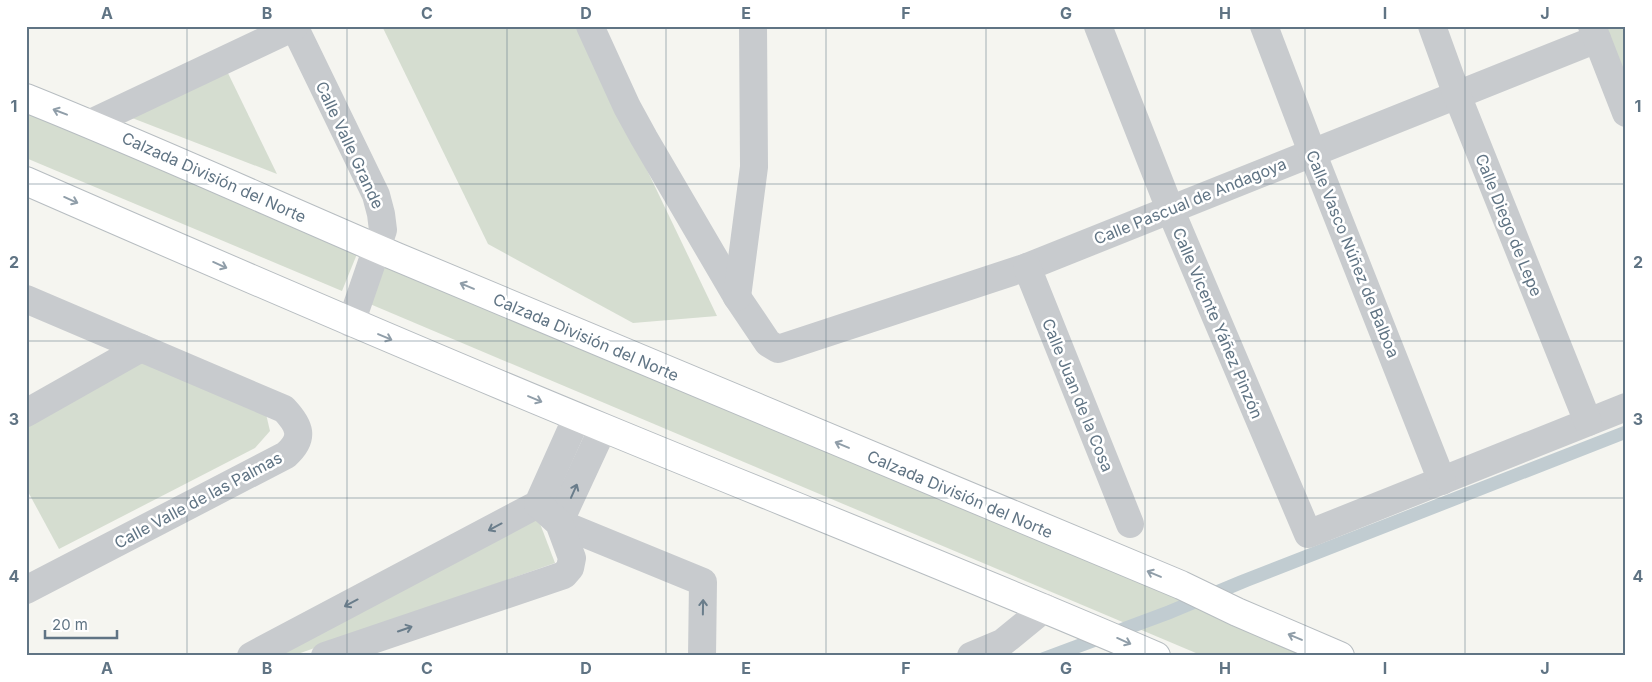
<svg xmlns="http://www.w3.org/2000/svg" width="1652" height="682" viewBox="0 0 1652 682" font-family="Inter,sans-serif">
	<style>
		.green { fill: #d5ddd0 }
		.water { fill: #c1ccd1 }
		.lines { fill: none; stroke-linecap: round; stroke-linejoin: round }
		.secondary-casing { stroke: #b7bdc1; stroke-width: 30 }
		.street { stroke: #c8cbce; stroke-width: 28 }
		.secondary { stroke: #fff; stroke-width: 28 }
		.oneway { stroke: #909ea9 }
		.oneway2 { stroke: #6a7d8b }
		.grid { fill: none; stroke: #607484; stroke-width: 1; stroke-opacity: 0.55 }
		.labels { text-anchor: middle; stroke-width: 5; stroke-linejoin: round; paint-order: stroke }
		.street-label { font-size: 16px; fill: #607484; stroke: #fff }
		.neatline { fill: none; stroke: #607484; stroke-width: 2 }
		.grid-label { font-size: 16px; text-anchor: middle; font-weight: bold; fill: #607484 }
	</style>
	<rect width="100%" height="100%" fill="#f5f5f0"/>
	<g class="green">
		<path d="M382 26H578L717 316 633 323 488 244Z"/>
		<path d="M1605 26H1626V82Z"/>
		<path d="M225 67 277 174 127 116Z"/>
		<path d="M31 108 359 249 342 291 26 158V118Z"/>
		<path d="M387 259 1314 656H1203L370 304Z"/>
		<path d="M142 362 266 414 270 431 255 448 59 549 26 488V425Z"/>
		<path d="M536 513 555 563 292 656H269Z"/>
	</g>
	<path class="water" d="M1626 425V439L1250 586 1171 619 1071 656H1032L1166 606 1238 576Z"/>
	<g class="lines">
		<g class="secondary-casing">
			<g id="secondary">
				<path d="M26 98C151 148 273 204 397 257 658 367 919 477 1181 585L1237 612 1340 656"/>
				<path d="M26 181C218 265 410 348 604 428 788 504 973 577 1156 656"/>
			</g>
		</g>
		<g class="street">
			<path d="M294 26 376 195 381 214 383 230 351 323"/>
			<path d="M590 26 627 107 644 138 737 297 768 343 778 349 1027 267 1597 39"/>
			<path d="M1098 26 1170 209 1308 534 1626 407"/>
			<path d="M1264 26 1312 152 1442 481"/>
			<path d="M1432 26 1457 95 1588 422"/>
			<path d="M1592 26 1626 113"/>
			<path d="M91 123 294 27"/>
			<path d="M1027 267 1130 524"/>
			<path d="M737 297 754 167 753 26"/>
			<path d="M26 299 284 409C300 426 305 438 286 455L26 590"/>
			<path d="M26 413 141 348"/>
			<path d="M603 428 559 523 703 582 702 656"/>
			<path d="M251 656 538 504 577 417"/>
			<path d="M325 656 564 575 570 568 572 558 559 523 538 504"/>
			<path d="M971 656 1002 643 1045 608"/>
		</g>
		<use href="#secondary" class="secondary"/>
	</g>
	<defs><path id="oneway-shaft" d="M-6 0H5M1.5-3L5.5 0L1.5 3" fill="none" stroke-width="1.6" stroke-linecap="round" stroke-linejoin="round" transform="scale(1.25)"/></defs>
	<g class="oneway">
		<use href="#oneway-shaft" transform="translate(60 112) rotate(-159)"/>
		<use href="#oneway-shaft" transform="translate(71 200) rotate(24)"/>
		<use href="#oneway-shaft" transform="translate(220 265) rotate(24)"/>
		<use href="#oneway-shaft" transform="translate(467 286) rotate(-157)"/>
		<use href="#oneway-shaft" transform="translate(385 337) rotate(23)"/>
		<use href="#oneway-shaft" transform="translate(535 399) rotate(23)"/>
		<use href="#oneway-shaft" transform="translate(842 445) rotate(-157)"/>
		<use href="#oneway-shaft" transform="translate(1154 574) rotate(-157)"/>
		<use href="#oneway-shaft" transform="translate(1295 637) rotate(-157)"/>
		<use href="#oneway-shaft" transform="translate(1124 641) rotate(24)"/>
	</g>
	<g class="oneway2">
		<use href="#oneway-shaft" transform="translate(574 491) rotate(-66)"/>
		<use href="#oneway-shaft" transform="translate(495 527) rotate(152)"/>
		<use href="#oneway-shaft" transform="translate(351 603) rotate(152)"/>
		<use href="#oneway-shaft" transform="translate(703 607) rotate(-89)"/>
		<use href="#oneway-shaft" transform="translate(405 629) rotate(-19)"/>
	</g>
	<path class="grid" d="M187 26V656M347 26V656M507 26V656M666 26V656M826 26V656M986 26V656M1145 26V656M1305 26V656M1465 26V656M26 184H1626M26 341H1626M26 498H1626"/>
	<g class="labels">
		<g class="street-label">
			<text transform="translate(350 145) rotate(65)" y="6">Calle Valle Grande</text>
			<text transform="translate(214 177) rotate(24)" y="6">Calzada División del Norte</text>
			<text transform="translate(1190 201) rotate(-22)" y="6">Calle Pascual de Andagoya</text>
			<text transform="translate(1509 225) rotate(68)" y="6">Calle Diego de Lepe</text>
			<text transform="translate(1353 254) rotate(68)" y="6">Calle Vasco Núñez de Balboa</text>
			<text transform="translate(1218 323) rotate(67)" y="6">Calle Vicente Yáñez Pinzón</text>
			<text transform="translate(586 337) rotate(23)" y="6">Calzada División del Norte</text>
			<text transform="translate(1078 395) rotate(68)" y="6">Calle Juan de la Cosa</text>
			<text transform="translate(960 494) rotate(23)" y="6">Calzada División del Norte</text>
			<text transform="translate(198 500) rotate(-28)" y="6">Calle Valle de las Palmas</text>
		</g>
	</g>
	<rect width="1652" height="682" fill="none" stroke="#ffffff" stroke-width="55"/>
	<path d="M45 630v8h72v-8" fill="none" stroke="#607484" stroke-width="2.5"/>
	<text x="52" y="630" font-size="15" fill="#607484" stroke="#ffffff" stroke-width="4" paint-order="stroke">20 m</text>
	<rect x="28" y="28" width="1596" height="626" class="neatline"/>
	<g class="grid-label">
		<text x="107" y="19">A</text>
		<text x="267" y="19">B</text>
		<text x="427" y="19">C</text>
		<text x="586" y="19">D</text>
		<text x="746" y="19">E</text>
		<text x="906" y="19">F</text>
		<text x="1066" y="19">G</text>
		<text x="1225" y="19">H</text>
		<text x="1385" y="19">I</text>
		<text x="1545" y="19">J</text>
		<text x="14" y="112">1</text>
		<text x="1638" y="112">1</text>
		<text x="14" y="268">2</text>
		<text x="1638" y="268">2</text>
		<text x="14" y="425">3</text>
		<text x="1638" y="425">3</text>
		<text x="14" y="582">4</text>
		<text x="1638" y="582">4</text>
		<text x="107" y="674">A</text>
		<text x="267" y="674">B</text>
		<text x="427" y="674">C</text>
		<text x="586" y="674">D</text>
		<text x="746" y="674">E</text>
		<text x="906" y="674">F</text>
		<text x="1066" y="674">G</text>
		<text x="1225" y="674">H</text>
		<text x="1385" y="674">I</text>
		<text x="1545" y="674">J</text>
	</g>
</svg>
